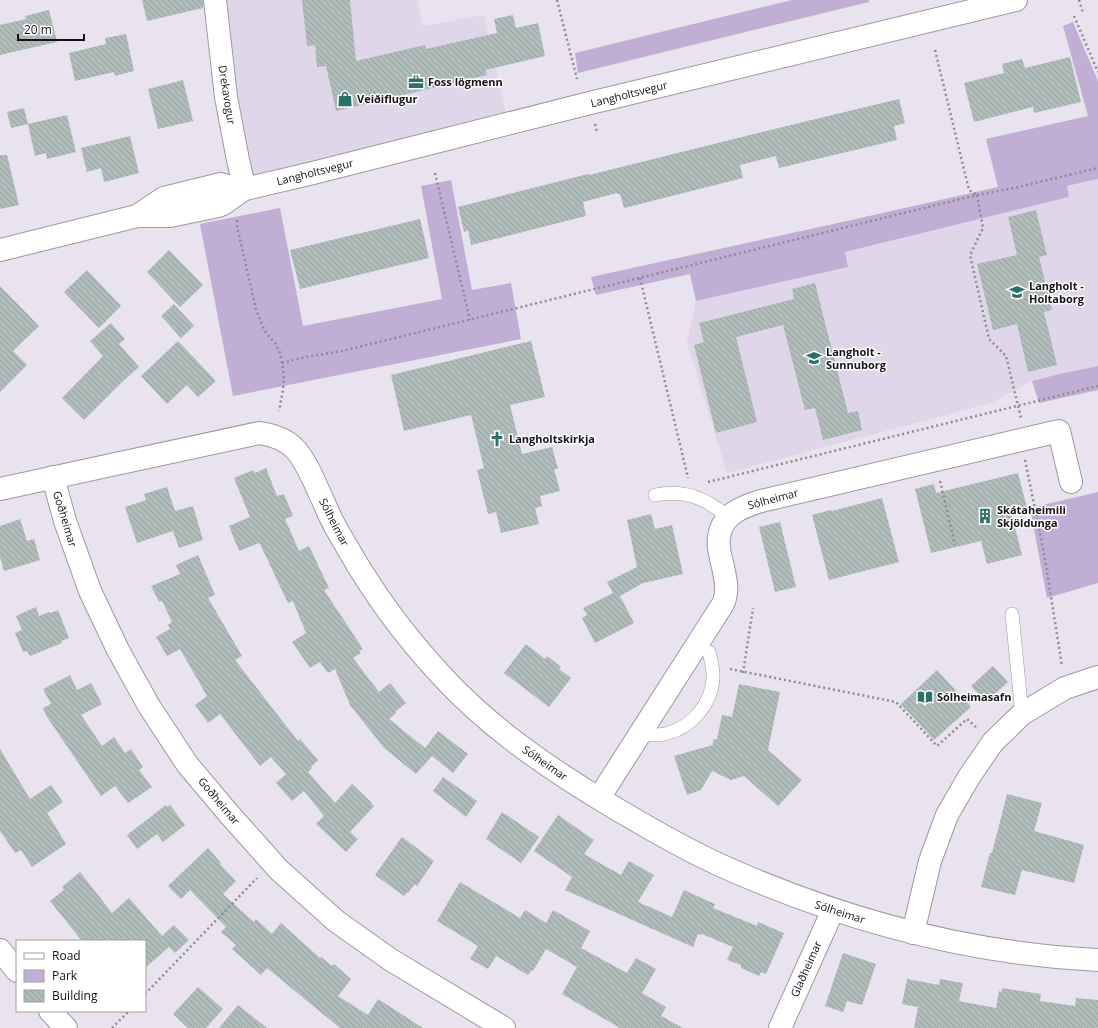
<svg xmlns="http://www.w3.org/2000/svg" width="1098" height="1028" viewBox="0 0 1098 1028" font-family="'Open Sans',sans-serif">
	<style>
		.built { fill: #dfd7e9 }
		.green { fill: #c0aed5 }
		.building { fill: url(#building-back-hatch) }
		.lines { fill: none; stroke-linecap: round; stroke-linejoin: round }
		.lane-casing { stroke: #9c98a2; stroke-width: 14 }
		.street-casing { stroke: #9c98a2; stroke-width: 24 }
		.secondary-casing { stroke: #9c98a2; stroke-width: 24 }
		.path { stroke: #8e8a92; stroke-width: 2.5; stroke-dasharray: 2 3; stroke-linecap: butt }
		.lane { stroke: #fff; stroke-width: 13 }
		.street { stroke: #fff; stroke-width: 22 }
		.secondary { stroke: #fff; stroke-width: 22 }
		.labels { text-anchor: middle; stroke-width: 3; stroke-linejoin: round; paint-order: stroke }
		.poi-label { font-size: 11px; font-weight: bold; fill: #141216; stroke: #fff; text-anchor: start }
		.street-label { font-size: 11px; fill: #141216; stroke: #fff }
	</style>
	<defs>
		<pattern id="building-back-hatch" width="6" height="6" patternUnits="userSpaceOnUse"><rect width="6" height="6" fill="#afbcba"/><path d="M-1 5l2 2M0 0l6 6M5-1l2 2" fill="none" stroke="#96a19f"/></pattern>
	</defs>
	<rect width="100%" height="100%" fill="#e8e3ee"/>
	<g class="built">
		<path d="M212 0H417L423 26 484 15 509 127 239 189Z"/>
		<path d="M1098 179V366L1059 374 1032 381 991 403 727 473 687 342 696 301 847 267 844 252 1069 197 1067 187Z"/>
	</g>
	<g class="green">
		<path d="M792 0H869V2L578 73 575 53Z"/>
		<path d="M1073 22 1098 81V179L1067 186 1069 197 845 252 848 267 696 301 690 274 596 295 591 277 838 223 998 187 986 139 1088 116 1063 26Z"/>
		<path d="M451 180 472 290 511 283 521 339 233 396 200 224 280 208 303 326 442 299 421 186Z"/>
		<path d="M1098 366V390L1039 403 1032 381 1059 374Z"/>
		<path d="M1098 492V583L1047 598 1030 508Z"/>
	</g>
	<g class="building">
		<path d="M142 0H203V8L147 21Z"/>
		<path d="M302 0H350L356 61 425 45 426 49 497 33 494 19 513 15 516 28 538 23 545 56 485 70 487 75 336 111 326 66 317 67 315 45 307 46Z"/>
		<path d="M49 10 57 42 0 55V25L26 19 25 16Z"/>
		<path d="M126 34 134 71 115 76 114 72 75 81 69 53 106 44 105 38Z"/>
		<path d="M1070 57 1081 102 1034 113 1033 107 974 122 964 83 1004 73 1002 64 1022 59 1025 68Z"/>
		<path d="M183 80 193 121 158 129 148 89Z"/>
		<path d="M899 99 905 123 894 126 897 140 779 168 776 156 740 165 743 178 624 208 620 194H618L617 193 583 202 586 216 471 245 468 230 464 232 458 207 588 174 589 175 766 131Z"/>
		<path d="M24 108 28 124 11 128 7 112Z"/>
		<path d="M67 115 76 152 47 159 46 153 35 156 28 124Z"/>
		<path d="M130 136 139 173 104 182 101 168 87 172 81 148Z"/>
		<path d="M0 155H7L19 205 0 209Z"/>
		<path d="M1036 210 1047 255 1039 257 1052 310 1044 312 1057 365 1028 372 1017 324 993 330 977 264 1017 255 1008 217Z"/>
		<path d="M420 219 429 258 300 289 290 250Z"/>
		<path d="M169 250 203 285 180 307 147 272Z"/>
		<path d="M87 270 121 306 99 328 64 292Z"/>
		<path d="M815 283 848 413 858 411 862 430 823 440 815 408 805 410 783 325 736 337 757 422 716 433 694 345 704 342 699 323 794 299 792 289Z"/>
		<path d="M0 286 39 326 13 351 27 365 0 392Z"/>
		<path d="M174 304 194 326 181 338 161 316Z"/>
		<path d="M111 323 125 339 119 344 139 367 121 383 84 420 62 398 103 356 90 341Z"/>
		<path d="M178 341 216 381 198 397 187 385 167 404 141 376Z"/>
		<path d="M531 341 545 397 510 405 522 454 552 447 558 469H554L560 491 540 496 542 506 535 508 539 524 501 533 496 512 488 514 477 470 484 468 471 415 404 431 391 375Z"/>
		<path d="M266 468 277 496 284 494 293 516 285 519 299 551 309 546 329 588 324 590 363 649 359 651 361 653 353 658 379 692 390 683 406 703 395 712 396 713 389 719 425 748 438 731 468 754 453 773 432 756 416 774 384 748 350 705 335 669 328 673 320 662 310 668 292 642 306 633 293 601 288 603 260 544 259 543 239 551 229 526 250 517 234 478 253 470 255 473Z"/>
		<path d="M1018 473 1027 508 1011 512 1022 555 987 564 981 541 931 553 915 489 934 484 936 493Z"/>
		<path d="M167 487 175 511 193 506 203 540 179 548 173 531 137 543 125 507 146 500 144 494Z"/>
		<path d="M882 498 899 562 829 580 812 515 831 510 832 511Z"/>
		<path d="M651 514 655 529 672 525 683 574 643 583 620 596 634 623 595 643 582 618 587 615 583 608 613 593 607 582 637 567 627 520Z"/>
		<path d="M20 519 27 541 34 539 40 560 4 571 0 557V526Z"/>
		<path d="M780 522 796 587 775 592 759 527Z"/>
		<path d="M198 555 215 595 208 598 242 656 235 660 298 741 300 739 318 760 311 767 312 768 308 772 335 803 352 784 372 803 371 804 374 806 350 832 358 839 346 852 316 824 324 816 304 791 292 801 276 783 286 774 271 757 260 766 220 714 208 723 195 705 207 696 180 649 167 656 156 637 170 629 168 625 172 622 162 601 159 602 151 586 180 574 176 565Z"/>
		<path d="M36 607 39 616 49 612 50 613 58 610 69 638 61 641 62 643 30 656 27 651 23 652 15 633 22 630 16 616Z"/>
		<path d="M526 644 545 659 547 656 561 667 559 669 571 678 549 707 504 673Z"/>
		<path d="M993 666 1008 682 986 702 971 686Z"/>
		<path d="M937 670 971 707 934 740 901 704Z"/>
		<path d="M70 675 77 690 91 683 102 704 81 715 102 746 114 737 125 753 131 749 143 767 139 770 152 787 128 803 115 786 101 796 47 717 43 708 51 704 43 689Z"/>
		<path d="M739 684 780 692 768 750 802 780 778 806 744 776 731 780 712 771 701 790 687 795 674 756 713 745V740L717 739 722 715 732 717Z"/>
		<path d="M0 749 30 799 51 785 63 802 47 813 66 844 32 867 21 850 15 853 0 831Z"/>
		<path d="M443 777 477 801 466 817 433 791Z"/>
		<path d="M1007 794 1042 803 1034 831 1084 845 1074 883 1022 870 1015 895 981 887 990 853H992Z"/>
		<path d="M166 805 167 807 170 805 185 825 163 842 157 834 137 849 127 835Z"/>
		<path d="M502 812 539 837 521 863 486 839Z"/>
		<path d="M558 815 594 840 584 854 621 875 629 861 654 875 638 902 672 917 684 890 715 904 713 908 757 926 758 922 784 933 766 974 761 972 759 976 741 968V965L727 960 733 947 702 934 701 935 698 934 693 947 565 890 572 877 534 851Z"/>
		<path d="M402 837 434 861 417 886 415 884 408 893 407 892 404 896 375 875Z"/>
		<path d="M208 848 221 863 220 864 236 881 223 894 254 922 256 919 272 934 281 923 320 958 321 957 332 966 334 964 351 979 338 996 368 1015 378 999 423 1028H340L267 968 261 975 232 949 236 945 221 932 226 927 190 890 181 899 168 886Z"/>
		<path d="M80 872 112 913 129 898 162 936 174 925 189 940 175 953 169 947 145 968V941H82L50 901 64 890 62 887Z"/>
		<path d="M460 882 520 918 525 910 546 923 553 910 590 931 581 948 627 973 636 958 656 969 642 993 666 1007 661 1016 683 1028H620L562 994 577 967 546 949 533 971 532 970 528 975 496 956 488 969 470 959 478 946 437 921Z"/>
		<path d="M843 953 876 964 862 1005 847 1001 843 1012 825 1006Z"/>
		<path d="M907 979 939 985 940 979 963 983 959 1001 996 1008 999 991 1002 992V988L1041 994 1040 1001 1075 1006 1076 998 1098 1000V1028H914L918 1007 902 1004Z"/>
		<path d="M198 987 223 1009 206 1028H188L173 1014Z"/>
		<path d="M238 1005 267 1028H219Z"/>
	</g>
	<g class="lines">
		<g class="lane-casing">
			<g id="lane">
				<path d="M655 495C684 489 706 498 728 517"/>
				<path d="M1012 614 1022 714"/>
				<path d="M641 734C649 735 657 736 665 734 691 728 711 705 713 679 714 670 711 661 709 652"/>
			</g>
		</g>
		<g class="street-casing">
			<g id="street">
				<path d="M215 0 226 97 238 160 245 189"/>
				<path d="M53 477 65 521 90 591 118 650 149 706 187 764 229 814 279 870 336 921 391 960 504 1028"/>
				<path d="M0 489 259 433C274 435 286 439 296 450 309 466 316 486 325 505 331 520 339 534 347 547 373 593 404 635 440 674 489 728 551 770 613 807 654 831 695 855 738 873 852 922 974 954 1098 960"/>
				<path d="M599 798 721 607C723 604 725 601 725 598 728 589 725 576 723 567 721 558 717 546 719 537 722 514 742 507 761 501L1059 431 1071 482"/>
				<path d="M913 933 930 861 947 815 969 777 993 742 1022 714 1065 688 1098 677"/>
				<path d="M780 1028 833 910"/>
			</g>
		</g>
		<g class="secondary-casing">
			<g id="secondary">
				<path d="M137 216 164 198 221 184 243 190"/>
				<path d="M0 250 137 216H170L218 206 223 204 243 190 245 189 313 173 590 103 1016 0"/>
				<path d="M0 950 17 971"/>
				<path d="M50 1011 66 1028"/>
			</g>
		</g>
		<g class="path">
			<path d="M557 0 577 79"/>
			<path d="M1079 0 1083 13"/>
			<path d="M1074 16 1098 72"/>
			<path d="M935 50 969 190 977 195"/>
			<path d="M595 124 597 132"/>
			<path d="M435 173 470 320"/>
			<path d="M977 195 983 228 970 255 989 339 1006 356 1021 418"/>
			<path d="M237 220V226L256 309 262 325 266 333 275 343 280 353 282 363 284 375 283 390 279 411"/>
			<path d="M640 278 688 478"/>
			<path d="M282 363 306 357 342 351 977 195 1014 188 1098 168"/>
			<path d="M1025 460 1044 553 1062 666"/>
			<path d="M940 481 955 545"/>
			<path d="M708 482 1098 386"/>
			<path d="M730 669 896 702 937 746 967 719 976 727"/>
			<path d="M743 673 753 608"/>
			<path d="M145 994 257 878"/>
			<path d="M112 1028 129 1011"/>
		</g>
		<use href="#lane" class="lane"/>
		<use href="#street" class="street"/>
		<use href="#secondary" class="secondary"/>
	</g>
	<defs>
		<g id="office-bare" transform="scale(1.2)"><path d="M-6-3h4V-5.5h4V-3h4V5H-6ZM-1-4.5V-3h2v-1.5ZM-6 0V1H6V0Z" fill="#2a7269" stroke="#fff" stroke-width="2.5" paint-order="stroke"/></g>
		<g id="shop-bare" transform="scale(1.2)"><path d="M-5-2.5h2.3a2.7 3.5 0 0 1 5.4 0H5L5.5 6h-11ZM-1.5-2.5h3a1.5 2.3 0 0 0-3 0Z" fill="#2a7269" stroke="#fff" stroke-width="2.5" paint-order="stroke"/></g>
		<g id="school-bare" transform="scale(1.2)"><path d="M0-5L7-2L0 1L-7-2ZM-4 1L0 2.5L4 1V4Q0 6-4 4Z" fill="#2a7269" stroke="#fff" stroke-width="2.5" paint-order="stroke"/></g>
		<g id="church-bare" transform="scale(1.2)"><path d="M-1.2-6h2.4v3.5h3.3v2.4h-3.3V6h-2.4V-.1h-3.3v-2.4h3.3Z" fill="#2a7269" stroke="#fff" stroke-width="2.5" paint-order="stroke"/></g>
		<g id="building-bare" transform="scale(1.2)"><path d="M-4-6H4V6H1V3H-1V6H-4ZM-2.5-4.3h1.7v1.8h-1.7ZM.8-4.3h1.7v1.8H.8ZM-2.5-1h1.7V.8h-1.7ZM.8-1h1.7V.8H.8Z" fill="#2a7269" stroke="#fff" stroke-width="2.5" paint-order="stroke"/></g>
		<g id="library-bare" transform="scale(1.2)"><path d="M-6-4Q-3-5.5-.7-3.5V5Q-3 3-6 4ZM6-4Q3-5.5 .7-3.5V5Q3 3 6 4Z" fill="#2a7269" stroke="#fff" stroke-width="2.5" paint-order="stroke"/></g>
	</defs>
	<g fill-rule="evenodd">
		<use href="#office-bare" x="416" y="82"/>
		<use href="#shop-bare" x="345" y="99"/>
		<use href="#school-bare" x="1017" y="292"/>
		<use href="#school-bare" x="814" y="358"/>
		<use href="#church-bare" x="497" y="439"/>
		<use href="#building-bare" x="985" y="516"/>
		<use href="#library-bare" x="925" y="697"/>
	</g>
	<g class="labels">
		<g class="poi-label">
			<text x="428" y="86">Foss lögmenn</text>
			<text x="357" y="103">Veiðiflugur</text>
			<text x="1029" y="290">Langholt -<tspan x="1029" dy="13">Holtaborg</tspan></text>
			<text x="826" y="356">Langholt -<tspan x="826" dy="13">Sunnuborg</tspan></text>
			<text x="509" y="443">Langholtskirkja</text>
			<text x="997" y="514">Skátaheimili<tspan x="997" dy="13">Skjöldunga</tspan></text>
			<text x="937" y="701">Sólheimasafn</text>
		</g>
		<g class="street-label">
			<text transform="translate(629 94) rotate(-14)" y="4">Langholtsvegur</text>
			<text transform="translate(227 95) rotate(81)" y="4">Drekavogur</text>
			<text transform="translate(315 172) rotate(-14)" y="4">Langholtsvegur</text>
			<text transform="translate(773 499) rotate(-15)" y="4">Sólheimar</text>
			<text transform="translate(65 519) rotate(73)" y="4">Goðheimar</text>
			<text transform="translate(334 522) rotate(63)" y="4">Sólheimar</text>
			<text transform="translate(545 763) rotate(35)" y="4">Sólheimar</text>
			<text transform="translate(219 801) rotate(50)" y="4">Goðheimar</text>
			<text transform="translate(840 912) rotate(18)" y="4">Sólheimar</text>
			<text transform="translate(806 969) rotate(-66)" y="4">Glaðheimar</text>
		</g>
	</g>
	<rect x="16" y="940" width="130" height="72" fill="#ffffff" stroke="#a1a0a2"/>
	<rect x="24" y="953" width="20" height="6" fill="#ffffff" stroke="#a1a0a2"/>
	<text x="52" y="960" font-size="12" fill="#141216">Road</text>
	<rect x="24" y="970" width="20" height="12" fill="#c0aed5" stroke="#a1a0a2"/>
	<text x="52" y="980" font-size="12" fill="#141216">Park</text>
	<rect x="24" y="990" width="20" height="12" fill="url(#building-back-hatch)" stroke="#a1a0a2"/>
	<text x="52" y="1000" font-size="12" fill="#141216">Building</text>
	<path d="M18 34v6h66v-6" fill="none" stroke="#141216" stroke-width="2"/>
	<text x="24" y="34" font-size="12" fill="#141216" stroke="#ffffff" stroke-width="3" paint-order="stroke">20 m</text>
</svg>
